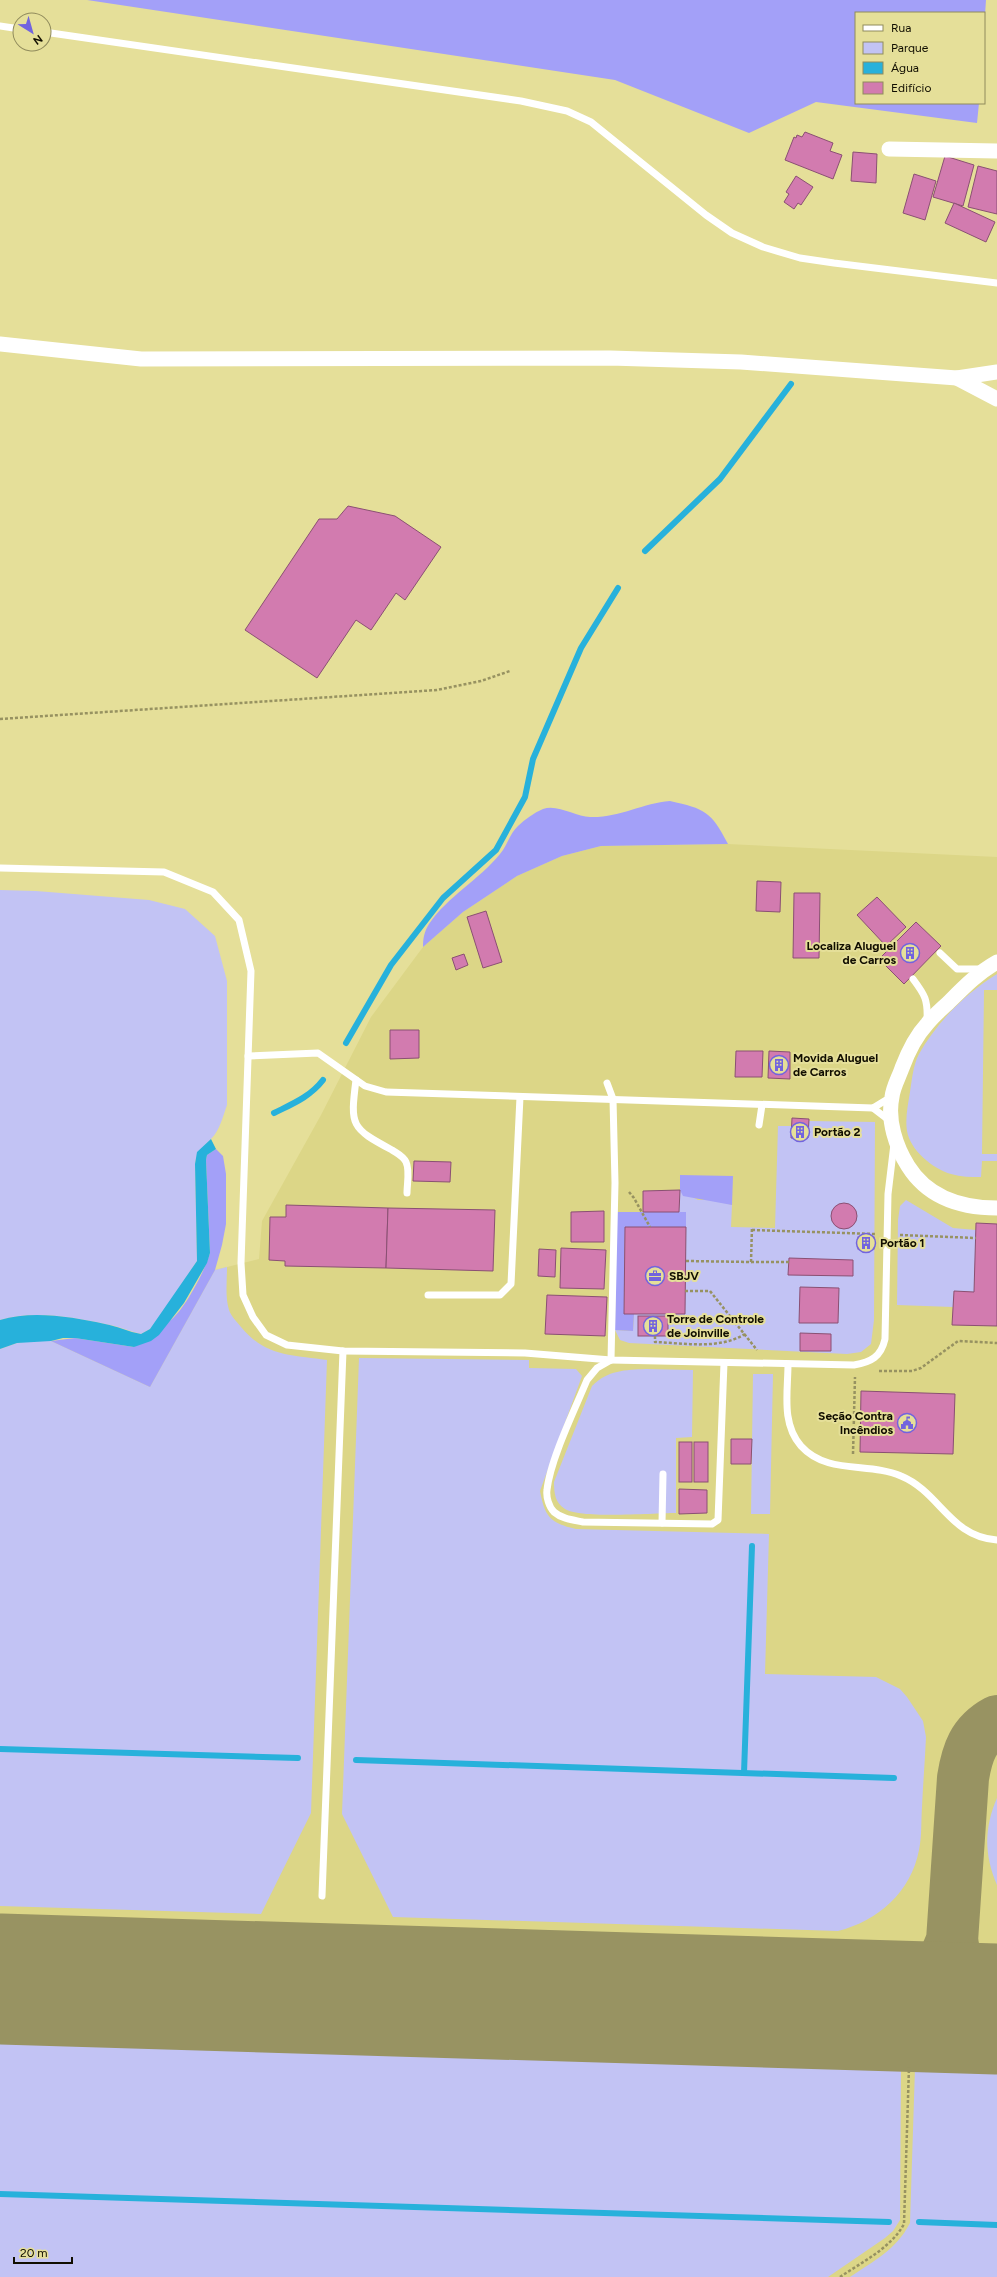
<svg xmlns="http://www.w3.org/2000/svg" width="997" height="2277" viewBox="0 0 997 2277" font-family="Figtree,sans-serif">
	<style>
		.built { fill: #dcd687 }
		.green { fill: #c2c3f4 }
		.forest { fill: #a3a0f8 }
		.water { fill: #27b1db }
		.lines { fill: none; stroke-linecap: round; stroke-linejoin: round }
		.stream { stroke: #27b1db; stroke-width: 6 }
		.taxiway { stroke: #989362; stroke-width: 52 }
		.runway { stroke: #989362; stroke-width: 131 }
		.building { fill: #d27baf; stroke: #8a5073 }
		.path { stroke: #979261; stroke-width: 2.5; stroke-dasharray: 3 2; stroke-linecap: butt }
		.service { stroke: #fff; stroke-width: 7 }
		.minor { stroke: #fff; stroke-width: 15 }
		.labels { text-anchor: middle; stroke-width: 4; stroke-linejoin: round; paint-order: stroke }
		.poi-label { font-size: 12px; font-weight: bold; fill: #110e00; stroke: #e5df99; text-anchor: start }
	</style>
	<rect width="100%" height="100%" fill="#e5df99"/>
	<path class="built" d="M728 844 997 857V2277H0V1349L51 1341 150 1387 215 1270 259 1259 262 1221 321 1115 371 1017 423 947 463 912 517 876 562 856 601 846Z"/>
	<g class="green">
		<path d="M0 890 36 891 149 900 185 909 215 936 227 981V1105C223 1116 220 1130 211 1139 201 1150 198 1148 195 1164L197 1261 162 1314 150 1329 141 1334C129 1331 118 1326 105 1324 73 1317 32 1310 0 1320Z"/>
		<path d="M997 974V990H984L982 1154H997V1161H982L981 1177C971 1177 961 1177 951 1174 933 1169 910 1150 907 1131 905 1119 908 1104 910 1092 912 1080 913 1065 919 1054 937 1022 966 993 997 974Z"/>
		<path d="M809 1121 875 1122 874 1320 871 1344 861 1352 847 1354 629 1343 620 1340 615 1330 633 1331 634 1314H684L686 1213 679 1212 680 1190 698 1200H713L732 1205 731 1227 775 1228 778 1126H792V1138H808Z"/>
		<path d="M906 1200 953 1228 976 1230 974 1292 954 1291 953 1307 897 1305 898 1220 900 1206Z"/>
		<path d="M227 1267C227 1281 225 1297 229 1310 231 1316 237 1322 241 1327 266 1357 291 1355 327 1360L311 1813 261 1914 0 1906V1349L17 1343 29 1341H51L150 1387 215 1270Z"/>
		<path d="M359 1358 529 1360V1368L576 1369 582 1376 540 1491C545 1517 550 1523 576 1529L769 1534 765 1674 876 1677 900 1689 907 1697 923 1721 926 1737C925 1760 923 1784 922 1807 921 1821 922 1836 919 1850 911 1892 878 1921 838 1931L393 1917 342 1814Z"/>
		<path d="M646 1369 693 1370 692 1437 676 1438V1513C654 1513 580 1519 565 1509 555 1503 554 1493 554 1482L592 1386C608 1370 625 1370 646 1369Z"/>
		<path d="M753 1374H773L770 1514H751Z"/>
		<path d="M997 1798V1885C984 1855 984 1828 997 1798Z"/>
		<path d="M0 2041 901 2069 900 2220 893 2231 885 2238 828 2277H0Z"/>
		<path d="M915 2068 997 2071V2277H850C875 2260 896 2250 910 2223Z"/>
	</g>
	<g class="forest">
		<path d="M87 0H986L984 30V13H856V103H979L977 123 816 102 749 133 615 80Z"/>
		<path d="M670 801C705 809 711 811 728 844L601 846 562 856 517 876 463 912 423 947C423 939 424 932 429 924 448 896 479 880 500 854 507 846 510 833 518 826 525 819 534 813 543 809 558 804 576 817 590 817 619 818 643 803 670 801Z"/>
		<path d="M216 1149 223 1156 226 1174V1224L222 1245 215 1270 150 1387 51 1341 75 1338 134 1347C146 1338 160 1329 172 1319 186 1307 205 1270 210 1253L206 1160 207 1155Z"/>
		<path d="M680 1175 733 1176 732 1205 683 1196 680 1190Z"/>
		<path d="M616 1212H686V1227H625L624 1314H634L633 1331 615 1330Z"/>
	</g>
	<path class="water" d="M211 1139 216 1149 207 1155 206 1160 210 1253 207 1263 184 1303 159 1335 151 1341 134 1347 75 1338H63L51 1341 17 1343 0 1349V1320C32 1310 73 1317 105 1324 117 1326 129 1332 141 1334L150 1329 197 1261 195 1164 197 1152Z"/>
	<g class="lines">
		<g class="stream">
			<path d="M645 551 720 479 791 384"/>
			<path d="M346 1043 391 965 443 898 496 850 525 797 533 759 581 648 618 588"/>
			<path d="M274 1113C292 1104 310 1097 323 1080"/>
			<path d="M0 1749 298 1758"/>
			<path d="M356 1760 894 1778"/>
			<path d="M744 1773 752 1546"/>
			<path d="M0 2194 889 2222"/>
			<path d="M919 2222 997 2225"/>
		</g>
		<g class="taxiway">
			<path d="M952 1941C957 1971 970 1992 997 2005"/>
			<path d="M898 2005 915 1997 928 1987 938 1974 952 1941 963 1778C967 1753 973 1734 997 1721"/>
		</g>
		<path class="runway" d="M0 1979 997 2009"/>
	</g>
	<g class="building">
		<path d="M805 132 833 143 830 151 842 155 833 179 785 160 794 137 796 138 797 135 802 137Z"/>
		<path d="M853 152 877 154 876 183 851 181Z"/>
		<path d="M945 156 974 165 963 206 933 197Z"/>
		<path d="M978 166 997 171V214L968 207Z"/>
		<path d="M914 174 936 181 925 220 903 213Z"/>
		<path d="M796 176 813 187 801 205 798 203 794 209 784 202 789 194 786 192Z"/>
		<path d="M954 203 995 222 986 242 945 223Z"/>
		<path d="M348 506 395 516 441 547 405 600 396 593 371 630 356 620 317 678 245 630 319 519H337Z"/>
		<path d="M757 881 781 882 780 912 756 911Z"/>
		<path d="M794 893H820L819 958H793Z"/>
		<path d="M877 897 906 927 886 946 857 915Z"/>
		<path d="M486 911 502 962 483 968 467 917Z"/>
		<path d="M916 922 941 946 904 984 879 959Z"/>
		<path d="M464 954 468 965 456 970 452 958Z"/>
		<path d="M390 1030H419V1058L390 1059Z"/>
		<path d="M736 1051H763L762 1077H735Z"/>
		<path d="M769 1051 790 1052V1079L768 1078Z"/>
		<path d="M792 1118 809 1119 808 1138H791Z"/>
		<path d="M414 1161 451 1162 450 1182 413 1181Z"/>
		<path d="M680 1190 679 1212H643V1191Z"/>
		<circle cx="844" cy="1216" r="13"/>
		<path d="M286 1205 388 1208 386 1268 285 1266V1261L269 1260 270 1217H286Z"/>
		<path d="M388 1208 495 1210 493 1271 386 1268Z"/>
		<path d="M604 1211V1242H571V1212Z"/>
		<path d="M976 1223 997 1224V1326L952 1325 954 1291 974 1292Z"/>
		<path d="M625 1227H686L685 1314H624Z"/>
		<rect x="858" y="1237" width="16" height="12"/>
		<path d="M561 1248 606 1250 604 1289 560 1288Z"/>
		<path d="M539 1249 556 1250 555 1277 538 1276Z"/>
		<path d="M789 1258 853 1260V1276L788 1275Z"/>
		<path d="M800 1287 839 1288 838 1323H799Z"/>
		<path d="M547 1295 607 1297 605 1336 545 1334Z"/>
		<rect x="638" y="1316" width="30" height="20"/>
		<path d="M800 1333 831 1334V1351H800Z"/>
		<path d="M861 1391 955 1394 953 1454 860 1452Z"/>
		<path d="M731 1439H752L751 1464H731Z"/>
		<rect x="679" y="1442" width="13" height="40"/>
		<rect x="694" y="1442" width="14" height="40"/>
		<path d="M679 1489 707 1490V1513L679 1514Z"/>
	</g>
	<g class="lines">
		<g class="path">
			<path d="M0 719 437 690 481 681 510 671"/>
			<path d="M629 1192 634 1198 650 1227"/>
			<path d="M752 1230 875 1234"/>
			<path d="M900 1235 976 1238"/>
			<path d="M686 1261 751 1262 752 1227"/>
			<path d="M751 1262H789"/>
			<path d="M685 1291H710L757 1350"/>
			<path d="M655 1336V1342C684 1343 719 1350 745 1334"/>
			<path d="M879 1371H912L921 1368 958 1341 997 1343"/>
			<path d="M853 1454 855 1377"/>
			<path d="M840 2277C862 2262 891 2248 904 2224L909 2067"/>
		</g>
		<g class="service">
			<path d="M0 26 20 29"/>
			<path d="M44 32 521 101 567 111 591 122 706 215 732 233 763 247 800 258 834 263 997 283"/>
			<path d="M0 868 164 872 213 892 239 920 251 971 241 1263 243 1295 253 1317 266 1335 287 1345 343 1351 525 1353 611 1360 854 1365C871 1362 881 1357 885 1339L888 1194 894 1144"/>
			<path d="M940 953 957 969H982"/>
			<path d="M913 979C925 995 928 1000 927 1020"/>
			<path d="M248 1056 318 1053 365 1086 386 1092 873 1108 891 1097"/>
			<path d="M356 1080C350 1126 351 1128 392 1150 398 1154 403 1156 406 1162 410 1170 407 1184 407 1193"/>
			<path d="M607 1083 613 1099 615 1183 611 1360"/>
			<path d="M873 1108 890 1121"/>
			<path d="M759 1125 762 1105"/>
			<path d="M428 1295H500L511 1284 520 1097"/>
			<path d="M611 1360 597 1368 587 1380C575 1409 550 1460 547 1490 546 1497 549 1507 554 1512 562 1519 573 1520 583 1522L712 1524 718 1520 724 1363"/>
			<path d="M788 1364C788 1392 781 1423 801 1446 827 1475 869 1462 901 1476 940 1492 950 1537 997 1540"/>
			<path d="M662 1523 663 1474"/>
			<path d="M322 1896 343 1351"/>
		</g>
		<g class="minor">
			<path d="M889 149 997 151"/>
			<path d="M0 344 141 359 610 358 741 362 957 378 997 372"/>
			<path d="M957 378 997 399"/>
			<path d="M997 962C979 972 965 986 951 1000 943 1008 934 1015 927 1024 915 1037 908 1052 902 1068 899 1077 893 1087 892 1097 887 1120 896 1147 908 1166 928 1198 962 1208 997 1208"/>
		</g>
	</g>
	<defs>
		<g id="building-ring" transform="scale(1)"><circle r="9.5" fill="#e5df99" stroke="#7264de" stroke-width="1.5"/><path d="M-4-6H4V6H1V3H-1V6H-4ZM-2.5-4.3h1.7v1.8h-1.7ZM.8-4.3h1.7v1.8H.8ZM-2.5-1h1.7V.8h-1.7ZM.8-1h1.7V.8H.8Z" fill="#7264de"/></g>
		<g id="office-ring" transform="scale(1)"><circle r="9.5" fill="#e5df99" stroke="#7264de" stroke-width="1.5"/><path d="M-6-3h4V-5.5h4V-3h4V5H-6ZM-1-4.5V-3h2v-1.5ZM-6 0V1H6V0Z" fill="#7264de"/></g>
		<g id="civic-ring" transform="scale(1)"><circle r="9.5" fill="#e5df99" stroke="#7264de" stroke-width="1.5"/><path d="M-.6-6.5H3V-4.5H.6V-3L4-1V1h2V6H-6V1h2V-1L-.6-3ZM-1.2 2.5V6h2.4V2.5Z" fill="#7264de"/></g>
	</defs>
	<g fill-rule="evenodd">
		<use href="#building-ring" x="910" y="953"/>
		<use href="#building-ring" x="779" y="1065"/>
		<use href="#building-ring" x="800" y="1132"/>
		<use href="#building-ring" x="866" y="1243"/>
		<use href="#office-ring" x="655" y="1276"/>
		<use href="#building-ring" x="653" y="1326"/>
		<use href="#civic-ring" x="907" y="1423"/>
	</g>
	<g class="labels">
		<g class="poi-label">
			<text x="896" y="950" text-anchor="end">Localiza Aluguel<tspan x="896" dy="14">de Carros</tspan></text>
			<text x="793" y="1062">Movida Aluguel<tspan x="793" dy="14">de Carros</tspan></text>
			<text x="814" y="1136">Portão 2</text>
			<text x="880" y="1247">Portão 1</text>
			<text x="669" y="1280">SBJV</text>
			<text x="667" y="1323">Torre de Controle<tspan x="667" dy="14">de Joinville</tspan></text>
			<text x="893" y="1420" text-anchor="end">Seção Contra<tspan x="893" dy="14">Incêndios</tspan></text>
		</g>
	</g>
	<rect x="855" y="12" width="130" height="92" fill="#e5df99" stroke="#908b5c"/>
	<rect x="863" y="25" width="20" height="6" fill="#ffffff" stroke="#908b5c"/>
	<text x="891" y="32" font-size="12" fill="#110e00">Rua</text>
	<rect x="863" y="42" width="20" height="12" fill="#c2c3f4" stroke="#908b5c"/>
	<text x="891" y="52" font-size="12" fill="#110e00">Parque</text>
	<rect x="863" y="62" width="20" height="12" fill="#27b1db" stroke="#908b5c"/>
	<text x="891" y="72" font-size="12" fill="#110e00">Água</text>
	<rect x="863" y="82" width="20" height="12" fill="#d27baf" stroke="#908b5c"/>
	<text x="891" y="92" font-size="12" fill="#110e00">Edifício</text>
	<g transform="translate(32 32) rotate(143)"><circle r="19" fill="#e5df99" stroke="#908b5c"/>
	<path d="M0-3L7 15L0 10L-7 15Z" fill="#7264de"/>
	<text y="-6" font-size="11" font-weight="bold" text-anchor="middle" fill="#110e00">N</text>
	</g>
	<path d="M14 2257v6h58v-6" fill="none" stroke="#110e00" stroke-width="2"/>
	<text x="20" y="2257" font-size="12" fill="#110e00" stroke="#e5df99" stroke-width="3" paint-order="stroke">20 m</text>
</svg>
